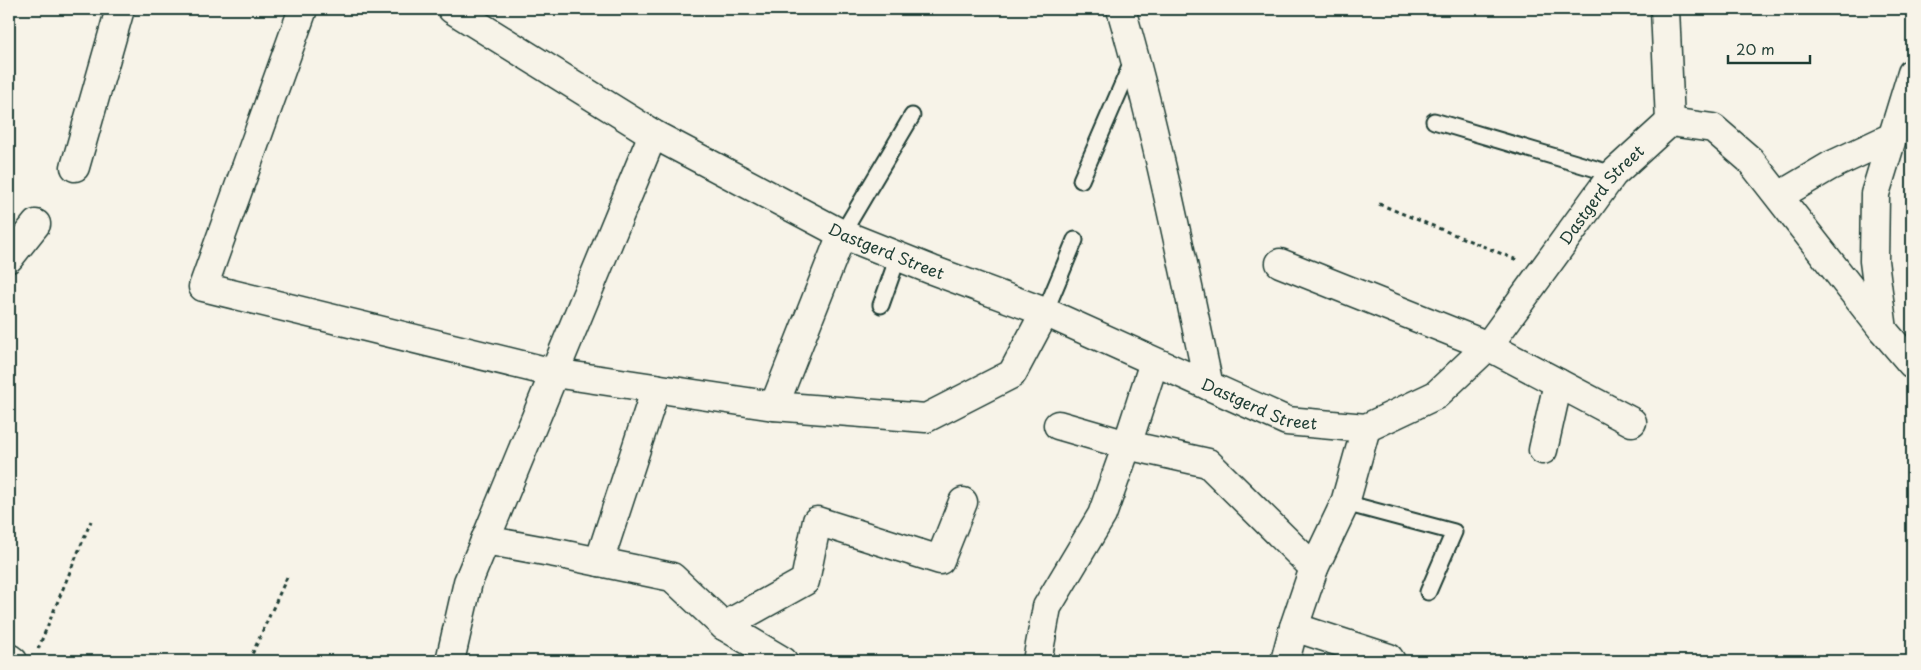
<svg xmlns="http://www.w3.org/2000/svg" width="1921" height="670" viewBox="0 0 1921 670" font-family="'Playpen Sans',sans-serif">
	<style>
		.lines { fill: none; stroke-linecap: round; stroke-linejoin: round }
		.service-casing { stroke: #1f3d34; stroke-width: 19 }
		.minor-casing { stroke: #1f3d34; stroke-width: 31 }
		.tertiary-casing { stroke: #1f3d34; stroke-width: 31 }
		.secondary-casing { stroke: #1f3d34; stroke-width: 31 }
		.path { stroke: #1f3d34; stroke-width: 3; stroke-dasharray: 4 4; stroke-linecap: butt }
		.service { stroke: #f7f3e8; stroke-width: 15 }
		.minor { stroke: #f7f3e8; stroke-width: 28 }
		.tertiary { stroke: #f7f3e8; stroke-width: 28 }
		.secondary { stroke: #f7f3e8; stroke-width: 28 }
		.labels { text-anchor: middle; stroke-width: 4; stroke-linejoin: round; paint-order: stroke }
		.street-label { font-size: 16px; fill: #1f3d34; stroke: #f7f3e8 }
	</style>
	<rect width="100%" height="100%" fill="#f7f3e8"/>
	<filter id="ink" filterUnits="userSpaceOnUse"><feTurbulence type="fractalNoise" baseFrequency=".02" numOctaves="2"/><feDisplacementMap in="SourceGraphic" scale="10" xChannelSelector="R" yChannelSelector="G"/><feConvolveMatrix kernelMatrix="1 2 1 2 8 2 1 2 1" color-interpolation-filters="sRGB"/></filter>
	<g filter="url(#ink)">
		<g class="lines">
			<g class="service-casing">
				<g id="service">
					<path d="M1434 121 1613 174"/>
					<path d="M1081 180 1133 60"/>
					<path d="M842 234 912 116"/>
					<path d="M881 305 898 257"/>
					<path d="M1045 312 1075 240"/>
					<path d="M1345 503 1454 532 1428 592"/>
				</g>
			</g>
			<g class="minor-casing">
				<g id="minor">
					<path d="M303 9 203 287 554 373 774 406 926 418 1012 374 1045 312"/>
					<path d="M1121 9C1157 133 1182 260 1209 386"/>
					<path d="M1665 9 1670 122"/>
					<path d="M75 167 120 9"/>
					<path d="M9 258 36 224"/>
					<path d="M1280 263 1488 346 1632 422"/>
					<path d="M774 406 842 234"/>
					<path d="M1058 425 1127 445 1208 463 1314 568"/>
					<path d="M1543 450 1558 383"/>
					<path d="M485 540 561 554 672 577 724 626 783 661"/>
					<path d="M599 562 656 388"/>
					<path d="M724 626 805 581 817 521 940 560 963 502"/>
					<path d="M1294 627 1389 658 1391 661"/>
					<path d="M450 661 468 582 653 134"/>
					<path d="M1037 661 1047 607 1102 515 1127 445 1154 362"/>
					<path d="M1285 661 1294 627 1314 568 1345 503 1366 428"/>
				</g>
			</g>
			<g class="tertiary-casing">
				<g id="tertiary">
					<path d="M1779 196 1830 166 1892 137"/>
					<path d="M1883 330 1874 261 1875 194 1912 73"/>
					<path d="M9 658 13 661"/>
				</g>
			</g>
			<g class="secondary-casing">
				<g id="secondary">
					<path id="s1" d="M452 9 653 134 842 234 932 270 1045 312 1287 421 1366 428 1436 395 1488 346 1613 174 1670 122 1713 128 1750 160 1883 330 1912 364"/>
				</g>
			</g>
			<g class="path">
				<path d="M1379 204 1517 260"/>
				<path d="M38 649 91 521"/>
				<path d="M249 661 288 575"/>
			</g>
			<use href="#service" class="service"/>
			<use href="#minor" class="minor"/>
			<use href="#tertiary" class="tertiary"/>
			<use href="#secondary" class="secondary"/>
		</g>
	</g>
	<g class="labels">
		<g class="street-label">
			<text dy="6" stroke="none"><textPath href="#s1" startOffset="1351">Dastgerd Street</textPath></text>
			<text dy="6" stroke="none"><textPath href="#s1" startOffset="498">Dastgerd Street</textPath></text>
			<text dy="6" stroke="none"><textPath href="#s1" startOffset="902">Dastgerd Street</textPath></text>
		</g>
	</g>
	<rect width="1921" height="670" fill="none" stroke="#f7f3e8" stroke-width="30"/>
	<rect x="15" y="15" width="1891" height="640" fill="none" stroke="#1f3d34" stroke-width="2" filter="url(#ink)"/>
	<path d="M1728 55v8h82v-8" fill="none" stroke="#1f3d34" stroke-width="2.5"/>
	<text x="1736" y="55" font-size="15" fill="#1f3d34" stroke="#f7f3e8" stroke-width="4" paint-order="stroke">20 m</text>
</svg>
